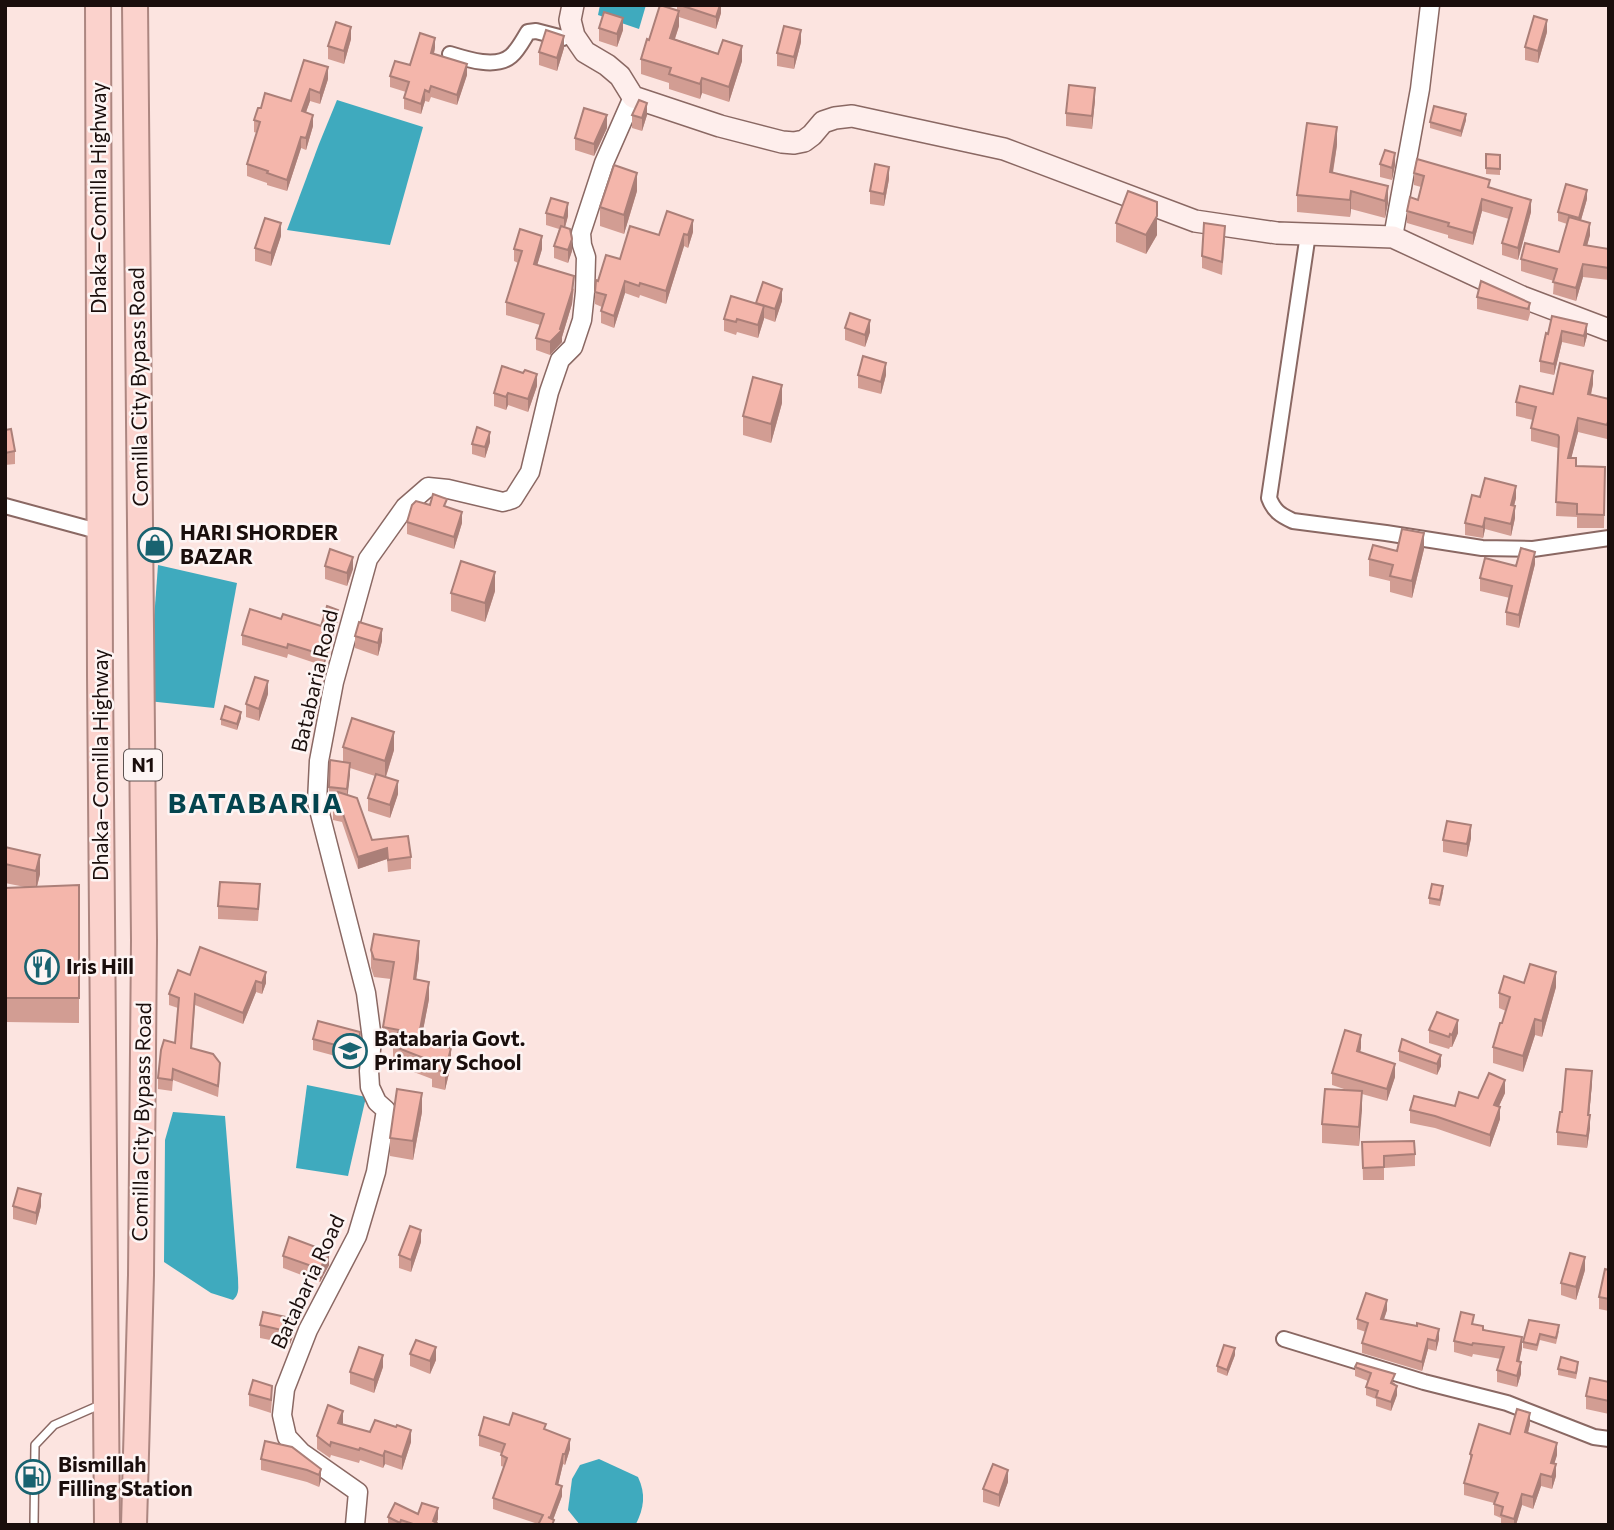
<svg xmlns="http://www.w3.org/2000/svg" width="1614" height="1530" viewBox="0 0 1614 1530" font-family="Commissioner,sans-serif">
	<style>
		.water { fill: #3faabe }
		.lines { fill: none; stroke-linecap: round; stroke-linejoin: round }
		.service-casing { stroke: #8a6863; stroke-width: 10 }
		.minor-casing { stroke: #8a6863; stroke-width: 18 }
		.tertiary-casing { stroke: #8a6863; stroke-width: 21 }
		.secondary-casing { stroke: #8a6863; stroke-width: 24 }
		.trunk-casing { stroke: #ac8680; stroke-width: 28 }
		.service { stroke: #fff; stroke-width: 7 }
		.minor { stroke: #fff; stroke-width: 14 }
		.tertiary { stroke: #fff; stroke-width: 18 }
		.secondary { stroke: #feeeec; stroke-width: 21 }
		.trunk { stroke: #fbd2cc; stroke-width: 24 }
		.wall { fill: #d29d93 }
		.shaded-wall { fill: #ab7f78 }
		.building { fill: #f4b6ab; stroke: #ab7f78; stroke-width: 2 }
		.labels { text-anchor: middle; stroke-width: 5; stroke-linejoin: round; paint-order: stroke }
		.shield { fill: #fdf5f4; stroke: #5e5352; stroke-width: 2 }
		.shield-label { font-size: 19px; font-weight: bold; fill: #1a0e0c }
		.street-label { font-size: 21px; fill: #1a0e0c; stroke: #fdf5f4 }
		.poi-label { font-size: 21px; font-weight: bold; fill: #1a0e0c; stroke: #fdf5f4; text-anchor: start }
		.district-label { font-size: 28px; font-weight: bold; letter-spacing: 2px; fill: #04444e; stroke: #fdf5f4 }
	</style>
	<rect width="100%" height="100%" fill="#fce4e0"/>
	<g class="water">
		<path d="M600 5H646L639 29 598 15Z"/>
		<path d="M337 100 423 127 390 245 287 230 319 144Z"/>
		<path d="M158 565 237 583 214 708 148 701Z"/>
		<path d="M307 1085 366 1097 348 1176 296 1168Z"/>
		<path d="M173 1112 225 1116 238 1278C238 1287 240 1294 233 1300L211 1293 164 1262 165 1140Z"/>
		<path d="M599 1459 638 1477C646 1494 644 1508 636 1524L580 1525 568 1510 572 1479 580 1465Z"/>
	</g>
	<g class="lines">
		<g class="service-casing">
			<path id="service" d="M34 1525 35 1445 54 1425 102 1404"/>
		</g>
		<g class="minor-casing">
			<g id="minor">
				<path d="M450 54C466 59 496 69 511 56 518 50 523 40 528 32L536 31 563 38"/>
				<path d="M1308 234 1269 498C1274 511 1280 515 1293 521L1386 533 1482 548 1533 549 1609 538"/>
				<path d="M5 506 101 532"/>
				<path d="M1284 1339 1424 1382 1507 1403 1594 1437 1609 1439"/>
			</g>
		</g>
		<g class="tertiary-casing">
			<g id="tertiary">
				<path d="M1393 237 1420 89 1430 5"/>
				<path d="M355 1525 358 1492 301 1452 287 1437 282 1415 285 1389 308 1330 357 1236 376 1172 386 1110 377 1102 370 1087 369 1071 372 1039 366 993 317 802 319 761 334 682 368 559 405 507 428 487 448 489 503 502 513 499 530 472 549 392 560 360 573 347 582 320 585 292 586 257 582 245 581 233 604 163 633 97"/>
			</g>
		</g>
		<g class="secondary-casing">
			<path id="secondary" d="M573 5 570 20 574 36 585 52 607 65 620 76 633 97 720 126 782 142 794 143 804 141 812 135 823 122 835 118 852 116 1004 149 1195 221 1277 233 1393 237 1522 297 1609 330"/>
		</g>
		<g class="trunk-casing">
			<g id="trunk">
				<path d="M98 5 100 675 107 1525"/>
				<path d="M134 1525 141 1275 144 940 135 5"/>
			</g>
		</g>
		<use href="#service" class="service"/>
		<use href="#minor" class="minor"/>
		<use href="#tertiary" class="tertiary"/>
		<use href="#secondary" class="secondary"/>
		<use href="#trunk" class="trunk"/>
	</g>
	<g class="wall">
		<path d="M677 5H721V13L716 29 679 17V26L675 39 742 61 729 102 702 93 700 99 669 89V83L641 74V59L677 10Z"/>
		<path d="M599 28 623 30 617 47 599 41Z"/>
		<path d="M1547 32 1538 63 1525 60V47Z"/>
		<path d="M351 39 344 64 328 59V46Z"/>
		<path d="M801 42 794 69 777 66V53Z"/>
		<path d="M435 48 434 54 467 75 457 105 431 97 429 102 425 101 421 114 404 109V98L406 92 390 87V76L410 65Z"/>
		<path d="M564 48 557 71 539 65V52Z"/>
		<path d="M328 79 320 104 310 101 306 112 313 126 306 150 301 148 287 191 267 185V183L247 176V164L257 133 254 132V120L261 108 291 101Z"/>
		<path d="M1095 100 1092 129 1066 126V113Z"/>
		<path d="M632 115H647L642 131 632 128Z"/>
		<path d="M1466 120 1461 137 1430 128V122Z"/>
		<path d="M607 128 594 156 575 150V138Z"/>
		<path d="M1337 145 1333 173 1388 186V203L1385 218 1351 209 1350 217 1297 212V195Z"/>
		<path d="M1486 154 1500 155V175L1486 174Z"/>
		<path d="M1380 164 1395 165 1392 180 1380 177Z"/>
		<path d="M1414 173 1490 187 1531 212 1518 260 1502 255V243L1509 219 1482 211 1473 245 1448 238V235L1407 223V211L1418 200 1421 187 1414 185Z"/>
		<path d="M889 179 884 206 870 204V191Z"/>
		<path d="M637 191 624 234 600 226V207Z"/>
		<path d="M1587 199 1581 220 1590 235 1587 245 1609 249V280L1583 277 1576 301 1553 294 1554 281 1521 271V259L1559 252 1567 224 1558 221V212Z"/>
		<path d="M546 213 568 216 565 227 572 251 568 263 554 258V246L559 229 546 225Z"/>
		<path d="M1116 223 1157 235 1146 254 1116 242Z"/>
		<path d="M693 232 688 248 684 246 666 304 640 295 639 298 625 293 614 328 601 323V311L602 307 595 304V292L598 281 620 259 659 235Z"/>
		<path d="M281 236 271 266 255 261V248Z"/>
		<path d="M1225 239 1222 275 1202 268V256Z"/>
		<path d="M514 249H542L537 265 574 289 572 304 562 337V342L550 355 536 350V338L540 325 506 315V302L518 263 514 261Z"/>
		<path d="M1477 297 1530 303V314L1528 321 1477 309Z"/>
		<path d="M782 301 775 322 764 318 758 338 737 332 736 335 724 331V319L756 304Z"/>
		<path d="M1552 316 1587 336 1584 347 1562 342 1554 375 1540 372V361Z"/>
		<path d="M845 328 870 332 865 347 845 340Z"/>
		<path d="M858 375H886L881 394 858 388Z"/>
		<path d="M1593 384 1591 395 1609 399V432L1607 439 1578 432 1571 458 1576 466 1605 467 1604 528H1577V517L1556 516 1558 448 1531 441V428L1533 420 1516 416V402Z"/>
		<path d="M537 386 528 412 508 405 506 410 494 406V393Z"/>
		<path d="M782 403 771 443 743 435V416Z"/>
		<path d="M5 430 15 451V464L5 465Z"/>
		<path d="M490 442 485 458 472 454V444Z"/>
		<path d="M1480 497 1516 498 1514 506 1515 518 1511 536 1485 529 1483 538 1465 535V523Z"/>
		<path d="M430 505 447 507 462 523 454 549 407 534V522Z"/>
		<path d="M1424 549 1412 598 1390 592V581L1369 576V559L1397 551Z"/>
		<path d="M1535 564 1519 628 1506 625V612L1510 598 1480 591V578L1516 566Z"/>
		<path d="M325 566 353 569 347 586 325 579Z"/>
		<path d="M495 591 485 622 451 611V593Z"/>
		<path d="M281 619 321 626 338 620 324 666 288 654 287 658 242 645V635Z"/>
		<path d="M355 636 382 641 378 656 355 648Z"/>
		<path d="M268 694 259 721 246 717V704Z"/>
		<path d="M241 718 237 730 221 725V719Z"/>
		<path d="M343 747 394 750 386 777 398 794 390 818 368 811V798L375 776 350 768 347 795 372 840 411 857V869L388 872 387 859 358 869 342 822 333 820V808L336 800 329 799V787L343 762Z"/>
		<path d="M1471 838 1467 857 1443 852V840Z"/>
		<path d="M5 847 40 874 37 887 79 885V1023L5 1022V888L25 887 5 883Z"/>
		<path d="M1443 892 1440 906 1429 904V898Z"/>
		<path d="M260 897 258 921 218 919V906Z"/>
		<path d="M200 947 266 983 262 994 256 992 243 1024 195 1005 192 1048 220 1074 218 1097 173 1080 172 1091 158 1089V1078L175 1043 178 1008 169 1005V994L190 975Z"/>
		<path d="M371 950 419 958 416 979 429 999 421 1040 451 1065 445 1090 432 1087V1079L393 1064V1046L383 1045V1027L391 979 374 977 371 968Z"/>
		<path d="M1524 983 1556 987 1542 1037 1535 1035 1523 1072 1493 1063V1047L1502 1023 1506 1011 1499 1008V993Z"/>
		<path d="M1429 1030 1458 1033 1452 1047H1450L1449 1049 1429 1043Z"/>
		<path d="M313 1039 360 1043 358 1062 313 1050Z"/>
		<path d="M1361 1048 1360 1052 1395 1077 1387 1101 1362 1094 1359 1146 1322 1143V1124L1350 1091 1332 1085V1073Z"/>
		<path d="M1399 1051 1441 1066 1437 1075 1399 1061Z"/>
		<path d="M1592 1083 1589 1115 1590 1128 1587 1148 1557 1145V1132L1562 1112Z"/>
		<path d="M1505 1093 1499 1106 1500 1119 1490 1147 1435 1128 1410 1123V1110L1455 1106 1478 1098Z"/>
		<path d="M422 1112 413 1160 390 1156V1138Z"/>
		<path d="M1362 1142 1415 1154V1166L1384 1168V1180H1363Z"/>
		<path d="M13 1206H41L36 1225 13 1219Z"/>
		<path d="M421 1242 411 1272 399 1268V1255Z"/>
		<path d="M283 1256 329 1265 320 1282 283 1268Z"/>
		<path d="M1585 1270 1576 1300 1561 1295V1283Z"/>
		<path d="M1609 1270V1311L1599 1309V1297Z"/>
		<path d="M1387 1310 1384 1319 1439 1339 1436 1351 1428 1349 1422 1371 1362 1353V1343L1366 1332 1357 1329V1319Z"/>
		<path d="M1529 1320 1559 1331 1556 1344 1540 1340 1537 1351 1523 1348V1342Z"/>
		<path d="M1474 1324 1522 1348 1519 1361 1521 1374 1517 1387 1497 1382V1370L1501 1359 1473 1354 1472 1357 1454 1352V1341Z"/>
		<path d="M260 1325 295 1331 290 1344 260 1338Z"/>
		<path d="M410 1354 436 1360 430 1374 410 1366Z"/>
		<path d="M1235 1355 1227 1376 1217 1372V1366Z"/>
		<path d="M383 1367 374 1393 350 1384V1372Z"/>
		<path d="M1355 1367 1395 1383 1394 1385 1397 1395 1391 1411 1376 1406V1399L1366 1395V1387L1368 1381 1355 1376Z"/>
		<path d="M1578 1368 1576 1379 1558 1375V1369Z"/>
		<path d="M1609 1382V1414L1586 1409V1396Z"/>
		<path d="M249 1394 272 1398 271 1413 249 1406Z"/>
		<path d="M343 1424 370 1432 411 1442 402 1470 385 1464 383 1468 360 1460 359 1463 331 1455 330 1458 317 1449V1436Z"/>
		<path d="M1530 1424 1528 1433 1557 1455 1554 1464 1556 1476 1552 1489 1541 1486 1533 1509 1522 1505 1516 1525H1501V1518L1494 1515V1503L1464 1495V1483L1470 1464V1454Z"/>
		<path d="M509 1425 546 1430 570 1449 565 1465 563 1464 558 1484 562 1496 553 1520 554 1525 538 1524 493 1509V1498L504 1467 501 1466V1453L479 1446V1435Z"/>
		<path d="M261 1459 321 1469V1480L319 1487 307 1482 261 1470Z"/>
		<path d="M1008 1482 999 1507 983 1502V1489Z"/>
		<path d="M418 1514 438 1519 436 1523 437 1525H388V1517Z"/>
	</g>
	<g class="shaded-wall">
		<path d="M720 5H721V13L716 29V17Z"/>
		<path d="M679 11V26L670 53V38Z"/>
		<path d="M623 18V30L617 47V34Z"/>
		<path d="M1547 20V32L1538 63V51Z"/>
		<path d="M351 27V39L344 64V51Z"/>
		<path d="M801 30V42L794 69V57Z"/>
		<path d="M564 36V48L557 71V58Z"/>
		<path d="M435 38V48L431 64V53Z"/>
		<path d="M742 46V61L729 102V87Z"/>
		<path d="M467 64V75L457 105V95Z"/>
		<path d="M328 67V79L320 104V93Z"/>
		<path d="M702 78V93L700 99V84Z"/>
		<path d="M1095 88V100L1092 129V116Z"/>
		<path d="M310 89V101L302 123V111Z"/>
		<path d="M425 90V101L421 114V104Z"/>
		<path d="M647 103V115L642 131V118Z"/>
		<path d="M1466 114V120L1461 137V131Z"/>
		<path d="M313 115V126L306 150V138Z"/>
		<path d="M607 115V128L594 156V144Z"/>
		<path d="M1337 127V145L1330 189V172Z"/>
		<path d="M301 137V148L287 191V180Z"/>
		<path d="M1395 153V165L1392 180V168Z"/>
		<path d="M889 167V179L884 206V194Z"/>
		<path d="M637 173V191L624 234V215Z"/>
		<path d="M1388 186V203L1385 218V201Z"/>
		<path d="M1587 190V199L1579 227V218Z"/>
		<path d="M1351 191V209L1350 217V200Z"/>
		<path d="M1482 199V211L1473 245V233Z"/>
		<path d="M1531 200V212L1518 260V248Z"/>
		<path d="M568 203V216L564 231V218Z"/>
		<path d="M1157 216V235L1146 254V235Z"/>
		<path d="M693 220V232L688 248V235Z"/>
		<path d="M281 223V236L271 266V253Z"/>
		<path d="M1590 223V235L1584 257V245Z"/>
		<path d="M684 234V246L666 304V291Z"/>
		<path d="M542 236V249L534 276V264Z"/>
		<path d="M572 239V251L568 263V250Z"/>
		<path d="M1583 264V277L1576 301V288Z"/>
		<path d="M574 276 572 304 562 337V342L550 355V342Z"/>
		<path d="M625 281V293L614 328V316Z"/>
		<path d="M782 289V301L775 322V309Z"/>
		<path d="M764 306V319L758 338V325Z"/>
		<path d="M870 320V332L865 347V335Z"/>
		<path d="M1587 324V336L1584 347V336Z"/>
		<path d="M1562 331V342L1554 375V364Z"/>
		<path d="M886 363V375L881 394V382Z"/>
		<path d="M1593 371V384L1588 407V394Z"/>
		<path d="M537 374V386L528 412V399Z"/>
		<path d="M782 385V403L771 443V424Z"/>
		<path d="M508 393V405L506 410V397Z"/>
		<path d="M1578 418V432L1568 471V458Z"/>
		<path d="M1609 418V432L1607 439V425Z"/>
		<path d="M490 432V442L485 458V447Z"/>
		<path d="M1516 486V498L1511 517V505Z"/>
		<path d="M1515 506V518L1511 536V524Z"/>
		<path d="M462 512V523L454 549V537Z"/>
		<path d="M1485 518V529L1483 538V527Z"/>
		<path d="M1424 533V549L1412 598V581Z"/>
		<path d="M1535 552V564L1519 628V615Z"/>
		<path d="M353 557V569L347 586V573Z"/>
		<path d="M495 572V591L485 622V603Z"/>
		<path d="M338 610V620L324 666V655Z"/>
		<path d="M382 629V641L378 656V643Z"/>
		<path d="M268 681V694L259 721V709Z"/>
		<path d="M241 712V718L237 730V724Z"/>
		<path d="M394 732V750L385 779V761Z"/>
		<path d="M350 763V775L347 801V789Z"/>
		<path d="M398 781V794L390 818V805Z"/>
		<path d="M1471 825V838L1467 857V844Z"/>
		<path d="M387 848V859L358 869V857Z"/>
		<path d="M40 855V874L36 890V871Z"/>
		<path d="M419 941V958L414 996V979Z"/>
		<path d="M266 972V983L262 994V983Z"/>
		<path d="M1556 972V987L1542 1037V1021Z"/>
		<path d="M256 981V992L243 1024V1013Z"/>
		<path d="M429 982V999L418 1057V1040Z"/>
		<path d="M1535 1019V1035L1523 1072V1056Z"/>
		<path d="M1458 1020V1033L1452 1047V1035Z"/>
		<path d="M1361 1035V1048L1357 1064V1051Z"/>
		<path d="M451 1048V1065L445 1090V1072Z"/>
		<path d="M1441 1055V1066L1437 1075V1064Z"/>
		<path d="M1395 1064V1077L1387 1101V1089Z"/>
		<path d="M1592 1071V1083L1588 1128V1115Z"/>
		<path d="M1505 1080V1093L1494 1117V1105Z"/>
		<path d="M1362 1091V1110L1359 1146V1127Z"/>
		<path d="M422 1093V1112L413 1160V1141Z"/>
		<path d="M1500 1107V1119L1490 1147V1135Z"/>
		<path d="M1590 1115V1128L1587 1148V1136Z"/>
		<path d="M41 1194V1206L36 1225V1213Z"/>
		<path d="M421 1230V1242L411 1272V1260Z"/>
		<path d="M329 1252V1265L320 1282V1269Z"/>
		<path d="M1585 1257V1270L1576 1300V1287Z"/>
		<path d="M1387 1300V1310L1381 1328V1319Z"/>
		<path d="M295 1319V1331L290 1344V1332Z"/>
		<path d="M1439 1329V1339L1436 1351V1341Z"/>
		<path d="M1522 1337V1348L1517 1373V1361Z"/>
		<path d="M1428 1339V1349L1422 1371V1362Z"/>
		<path d="M436 1347V1360L430 1374V1361Z"/>
		<path d="M1235 1348V1355L1227 1376V1370Z"/>
		<path d="M383 1355V1367L374 1393V1380Z"/>
		<path d="M1521 1362V1374L1517 1387V1376Z"/>
		<path d="M1397 1386V1395L1391 1411V1402Z"/>
		<path d="M343 1411V1423L338 1435V1423Z"/>
		<path d="M1530 1413V1424L1525 1444V1432Z"/>
		<path d="M411 1430V1442L402 1470V1457Z"/>
		<path d="M570 1439V1449L565 1465V1454Z"/>
		<path d="M1557 1443V1455L1551 1474V1463Z"/>
		<path d="M385 1451V1464L383 1468V1456Z"/>
		<path d="M563 1454V1464L556 1494V1484Z"/>
		<path d="M1556 1464V1476L1552 1489V1477Z"/>
		<path d="M321 1469V1480L319 1487V1475Z"/>
		<path d="M1008 1470V1482L999 1507V1495Z"/>
		<path d="M1541 1474V1486L1533 1509V1497Z"/>
		<path d="M562 1486V1496L551 1525 550 1518Z"/>
		<path d="M1522 1494V1505L1516 1525H1514V1519Z"/>
		<path d="M438 1508V1519L436 1525 433 1521Z"/>
	</g>
	<g class="building">
		<path d="M660 5 679 11 670 38 718 54 723 40 742 46 729 87 702 78 700 84 669 74 671 68 641 59 647 39 649 40Z"/>
		<path d="M680 5H720L716 17Z"/>
		<path d="M604 12 623 18 617 34 599 28Z"/>
		<path d="M1534 16 1547 20 1538 51 1525 47Z"/>
		<path d="M336 22 351 27 344 51 328 46Z"/>
		<path d="M784 26 801 30 794 57 777 53Z"/>
		<path d="M546 30 564 36 557 58 539 52Z"/>
		<path d="M420 33 435 38 431 53 467 64 457 95 431 86 429 92 425 90 421 104 404 98 409 82 390 76 395 61 410 65Z"/>
		<path d="M304 60 328 67 320 93 310 89 302 111 313 115 306 138 301 137 287 180 267 173 268 171 247 164 260 122 254 120 258 108H261L265 93 291 101Z"/>
		<path d="M1069 85 1095 88 1092 116 1066 113Z"/>
		<path d="M639 100 647 103 642 118 632 115Z"/>
		<path d="M1434 106 1466 114 1461 131 1430 122Z"/>
		<path d="M584 108 607 115 594 144 575 138Z"/>
		<path d="M1307 123 1337 127 1330 172 1388 186 1385 201 1351 191 1350 200 1297 195Z"/>
		<path d="M1385 150 1395 153 1392 168 1380 164Z"/>
		<path d="M1486 154 1500 155V169L1486 168Z"/>
		<path d="M1417 159 1490 180 1488 187 1531 200 1518 248 1502 243 1512 208 1482 199 1473 233 1448 226 1449 223 1407 211 1410 197 1418 200 1424 176 1414 173Z"/>
		<path d="M875 164 889 167 884 194 870 191Z"/>
		<path d="M614 165 637 173 624 215 600 207Z"/>
		<path d="M1566 184 1587 190 1579 218 1558 212Z"/>
		<path d="M1128 191 1157 202V216L1146 235 1116 223Z"/>
		<path d="M551 198 568 203 564 218 546 213Z"/>
		<path d="M667 211 693 220 688 235 684 234 666 291 640 283 639 286 625 281 614 316 601 311 606 295 595 292 596 280 598 281 606 255 620 259 630 226 659 235Z"/>
		<path d="M1569 217 1590 223 1584 245 1609 249V268L1583 264 1576 288 1553 282 1557 269 1521 259 1525 243 1559 252Z"/>
		<path d="M265 218 281 223 271 253 255 248Z"/>
		<path d="M1204 223 1225 226 1222 262 1202 256Z"/>
		<path d="M561 226 570 229 572 239 568 250 554 246Z"/>
		<path d="M520 229 542 236 534 264 574 276 572 291 560 329 562 330 550 342 536 338 544 314 506 302 522 251 514 249Z"/>
		<path d="M1481 281 1530 303 1528 309 1477 297Z"/>
		<path d="M763 282 782 289 775 309 756 303Z"/>
		<path d="M731 296 764 306 758 325 737 319 736 322 724 319Z"/>
		<path d="M850 313 870 320 865 335 845 328Z"/>
		<path d="M1552 316 1587 324 1584 336 1562 331 1554 364 1540 361 1546 333 1548 334Z"/>
		<path d="M863 356 886 363 881 382 858 375Z"/>
		<path d="M1560 363 1593 371 1588 394 1609 399V418L1607 425 1578 418 1568 458H1576V466L1605 467 1604 515 1577 514V504L1556 502 1559 437 1558 435 1531 428 1536 407 1516 402 1520 386 1553 394Z"/>
		<path d="M502 366 523 373 525 370 537 374 528 399 508 393 506 397 494 393Z"/>
		<path d="M753 377 782 385 771 424 743 416Z"/>
		<path d="M477 427 490 432 485 447 472 444Z"/>
		<path d="M11 429 15 451 5 453V430Z"/>
		<path d="M1485 478 1516 486 1511 505 1515 506 1511 524 1485 518 1483 527 1465 523 1472 495 1480 497Z"/>
		<path d="M433 494 447 499 444 506 462 512 454 537 407 522 412 505 416 501 430 505Z"/>
		<path d="M1402 529 1424 533 1412 581 1390 576 1393 565 1369 559 1373 545 1397 551Z"/>
		<path d="M1521 548 1535 552 1519 615 1506 612 1512 586 1480 578 1485 558 1516 566Z"/>
		<path d="M330 549 353 557 347 573 325 566Z"/>
		<path d="M461 561 495 572 485 603 451 593Z"/>
		<path d="M327 606 338 610 324 655 288 644 287 648 242 635 250 609 281 619 283 614 321 626Z"/>
		<path d="M359 622 382 629 378 643 355 636Z"/>
		<path d="M255 677 268 681 259 709 246 704Z"/>
		<path d="M225 706 241 712 237 724 221 719Z"/>
		<path d="M352 718 394 732 385 761 343 747Z"/>
		<path d="M330 760 350 763 347 789 329 787Z"/>
		<path d="M376 774 398 781 390 805 368 798Z"/>
		<path d="M338 792 357 798 372 840 408 836 411 857 388 860 387 848 358 857 342 811 333 808Z"/>
		<path d="M1447 821 1471 825 1467 844 1443 840Z"/>
		<path d="M5 847 40 855 36 871 5 864Z"/>
		<path d="M220 882 260 884 258 909 218 906Z"/>
		<path d="M1432 884 1443 886 1440 900 1429 898Z"/>
		<path d="M79 885V998H5V888Z"/>
		<path d="M374 934 419 941 414 979 429 982 418 1040 451 1048 445 1072 432 1069 434 1062 393 1046 399 1030 383 1027 394 962 374 959 371 950Z"/>
		<path d="M200 947 266 972 262 983 256 981 243 1013 195 994 191 1048 213 1054 220 1063 218 1086 173 1069 172 1080 158 1078 161 1050 164 1040 175 1043 179 998 169 994 178 970 190 975Z"/>
		<path d="M1530 964 1556 972 1542 1021 1535 1019 1523 1056 1493 1047 1500 1023H1502L1510 997 1499 993 1504 976 1524 983Z"/>
		<path d="M1437 1012 1458 1020 1452 1035 1450 1034 1449 1037 1429 1030Z"/>
		<path d="M318 1021 360 1032 358 1051 313 1039Z"/>
		<path d="M1345 1030 1361 1035 1357 1051 1395 1064 1387 1089 1332 1073Z"/>
		<path d="M1402 1039 1441 1055 1437 1064 1399 1051Z"/>
		<path d="M1566 1069 1592 1071 1588 1115H1590L1587 1136 1557 1132 1560 1112H1562Z"/>
		<path d="M1489 1073 1505 1080 1494 1105 1500 1107 1490 1135 1435 1116 1410 1110 1414 1096 1455 1106 1459 1092 1478 1098Z"/>
		<path d="M397 1089 422 1093 413 1141 390 1138Z"/>
		<path d="M1325 1089 1362 1091 1359 1127 1322 1124Z"/>
		<path d="M1414 1141 1415 1154 1384 1156V1167L1363 1168 1362 1142Z"/>
		<path d="M18 1188 41 1194 36 1213 13 1206Z"/>
		<path d="M410 1226 421 1230 411 1260 399 1255Z"/>
		<path d="M289 1237 329 1252 320 1269 283 1256Z"/>
		<path d="M1570 1253 1585 1257 1576 1287 1561 1283Z"/>
		<path d="M1605 1269 1609 1270V1299L1599 1297Z"/>
		<path d="M1366 1293 1387 1300 1381 1319 1417 1326V1323L1439 1329 1436 1341 1428 1339 1422 1362 1362 1343 1368 1323 1357 1319Z"/>
		<path d="M263 1312 295 1319 290 1332 260 1325Z"/>
		<path d="M1461 1312 1474 1315 1472 1324 1483 1326V1330L1522 1337 1517 1361 1521 1362 1517 1376 1497 1370 1504 1347 1473 1343 1472 1345 1454 1341Z"/>
		<path d="M1529 1320 1559 1325 1556 1338 1540 1334 1537 1345 1523 1342Z"/>
		<path d="M416 1340 436 1347 430 1361 410 1354Z"/>
		<path d="M1224 1345 1235 1348 1227 1370 1217 1366Z"/>
		<path d="M359 1347 383 1355 374 1380 350 1372Z"/>
		<path d="M1561 1357 1578 1362 1576 1373 1558 1369Z"/>
		<path d="M1357 1363 1395 1374 1391 1383 1397 1386 1391 1402 1376 1397 1378 1391 1366 1387 1371 1373 1355 1367Z"/>
		<path d="M1590 1378 1609 1382V1401L1586 1396Z"/>
		<path d="M253 1380 272 1386 271 1400 249 1394Z"/>
		<path d="M328 1405 343 1411 338 1423 370 1432 375 1420 396 1427 397 1425 411 1430 402 1457 385 1451 383 1456 360 1448 359 1450 331 1442 330 1446 317 1436Z"/>
		<path d="M1517 1409 1530 1413 1525 1432 1557 1443 1551 1463 1556 1464 1552 1477 1541 1474 1533 1497 1522 1494 1514 1519 1501 1515 1503 1507 1494 1504 1498 1493 1464 1483 1472 1455 1470 1454 1479 1424 1510 1434Z"/>
		<path d="M513 1413 546 1424 544 1429 570 1439 565 1454H563L556 1484 562 1486 550 1518 548 1517 554 1520 552 1525H538L543 1515 493 1498 507 1458 501 1455 505 1444 479 1435 484 1417 509 1425Z"/>
		<path d="M265 1441 292 1447 321 1469 319 1475 307 1470 261 1459Z"/>
		<path d="M993 1464 1008 1470 999 1495 983 1489Z"/>
		<path d="M395 1503 418 1514 422 1503 438 1508 433 1521 437 1523V1525H416L401 1520 400 1523 388 1517Z"/>
	</g>
	<defs>
		<g id="shop-ring" transform="scale(1.75)"><circle r="9.5" fill="#fdf5f4" stroke="#196370" stroke-width="1.5"/><path d="M-5-2.5h2.3a2.7 3.5 0 0 1 5.4 0H5L5.5 6h-11ZM-1.5-2.5h3a1.5 2.3 0 0 0-3 0Z" fill="#196370"/></g>
		<g id="restaurant-ring" transform="scale(1.75)"><circle r="9.5" fill="#fdf5f4" stroke="#196370" stroke-width="1.5"/><path d="M-5-6h1v4h1v-4h1v4h1v-4h1v5L-1.5 .5V6h-2V.5L-5-1ZM5-6V6H3V1.5H1.5Q1.5-4 5-6Z" fill="#196370"/></g>
		<g id="school-ring" transform="scale(1.75)"><circle r="9.5" fill="#fdf5f4" stroke="#196370" stroke-width="1.5"/><path d="M0-5L7-2L0 1L-7-2ZM-4 1L0 2.5L4 1V4Q0 6-4 4Z" fill="#196370"/></g>
		<g id="fuel-ring" transform="scale(1.75)"><circle r="9.5" fill="#fdf5f4" stroke="#196370" stroke-width="1.5"/><path d="M-5.5-6h7V0h2V4h1.3V-2.5L3-4.5l.8-.8L6-3V5H2.5V1h-1V6h-7ZM-4.2-4.7v3.2H.2V-4.7Z" fill="#196370"/></g>
	</defs>
	<g fill-rule="evenodd">
		<use href="#shop-ring" x="155" y="545"/>
		<use href="#restaurant-ring" x="42" y="967"/>
		<use href="#school-ring" x="350" y="1051"/>
		<use href="#fuel-ring" x="33" y="1477"/>
	</g>
	<g class="labels">
		<rect class="shield" x="124" y="749.5" width="38" height="31" rx="5"/>
		<g class="shield-label">
			<text x="143" y="772">N1</text>
		</g>
		<g class="street-label">
			<text transform="translate(99 198) rotate(-90)" y="7">Dhaka–Comilla Highway</text>
			<text transform="translate(139 387) rotate(-91)" y="7">Comilla City Bypass Road</text>
			<text transform="translate(315 681) rotate(-77)" y="7">Batabaria Road</text>
			<text transform="translate(101 765) rotate(-90)" y="7">Dhaka–Comilla Highway</text>
			<text transform="translate(142 1122) rotate(-89)" y="7">Comilla City Bypass Road</text>
			<text transform="translate(308 1282) rotate(-65)" y="7">Batabaria Road</text>
		</g>
		<g class="poi-label">
			<text x="180" y="540">HARI SHORDER<tspan x="180" dy="24">BAZAR</tspan></text>
			<text x="66" y="974">Iris Hill</text>
			<text x="374" y="1046">Batabaria Govt.<tspan x="374" dy="24">Primary School</tspan></text>
			<text x="58" y="1472">Bismillah<tspan x="58" dy="24">Filling Station</tspan></text>
		</g>
		<g class="district-label">
			<text x="256" y="813">BATABARIA</text>
		</g>
	</g>
	<rect width="1614" height="1530" fill="none" stroke="#1a0e0c" stroke-width="14"/>
</svg>
